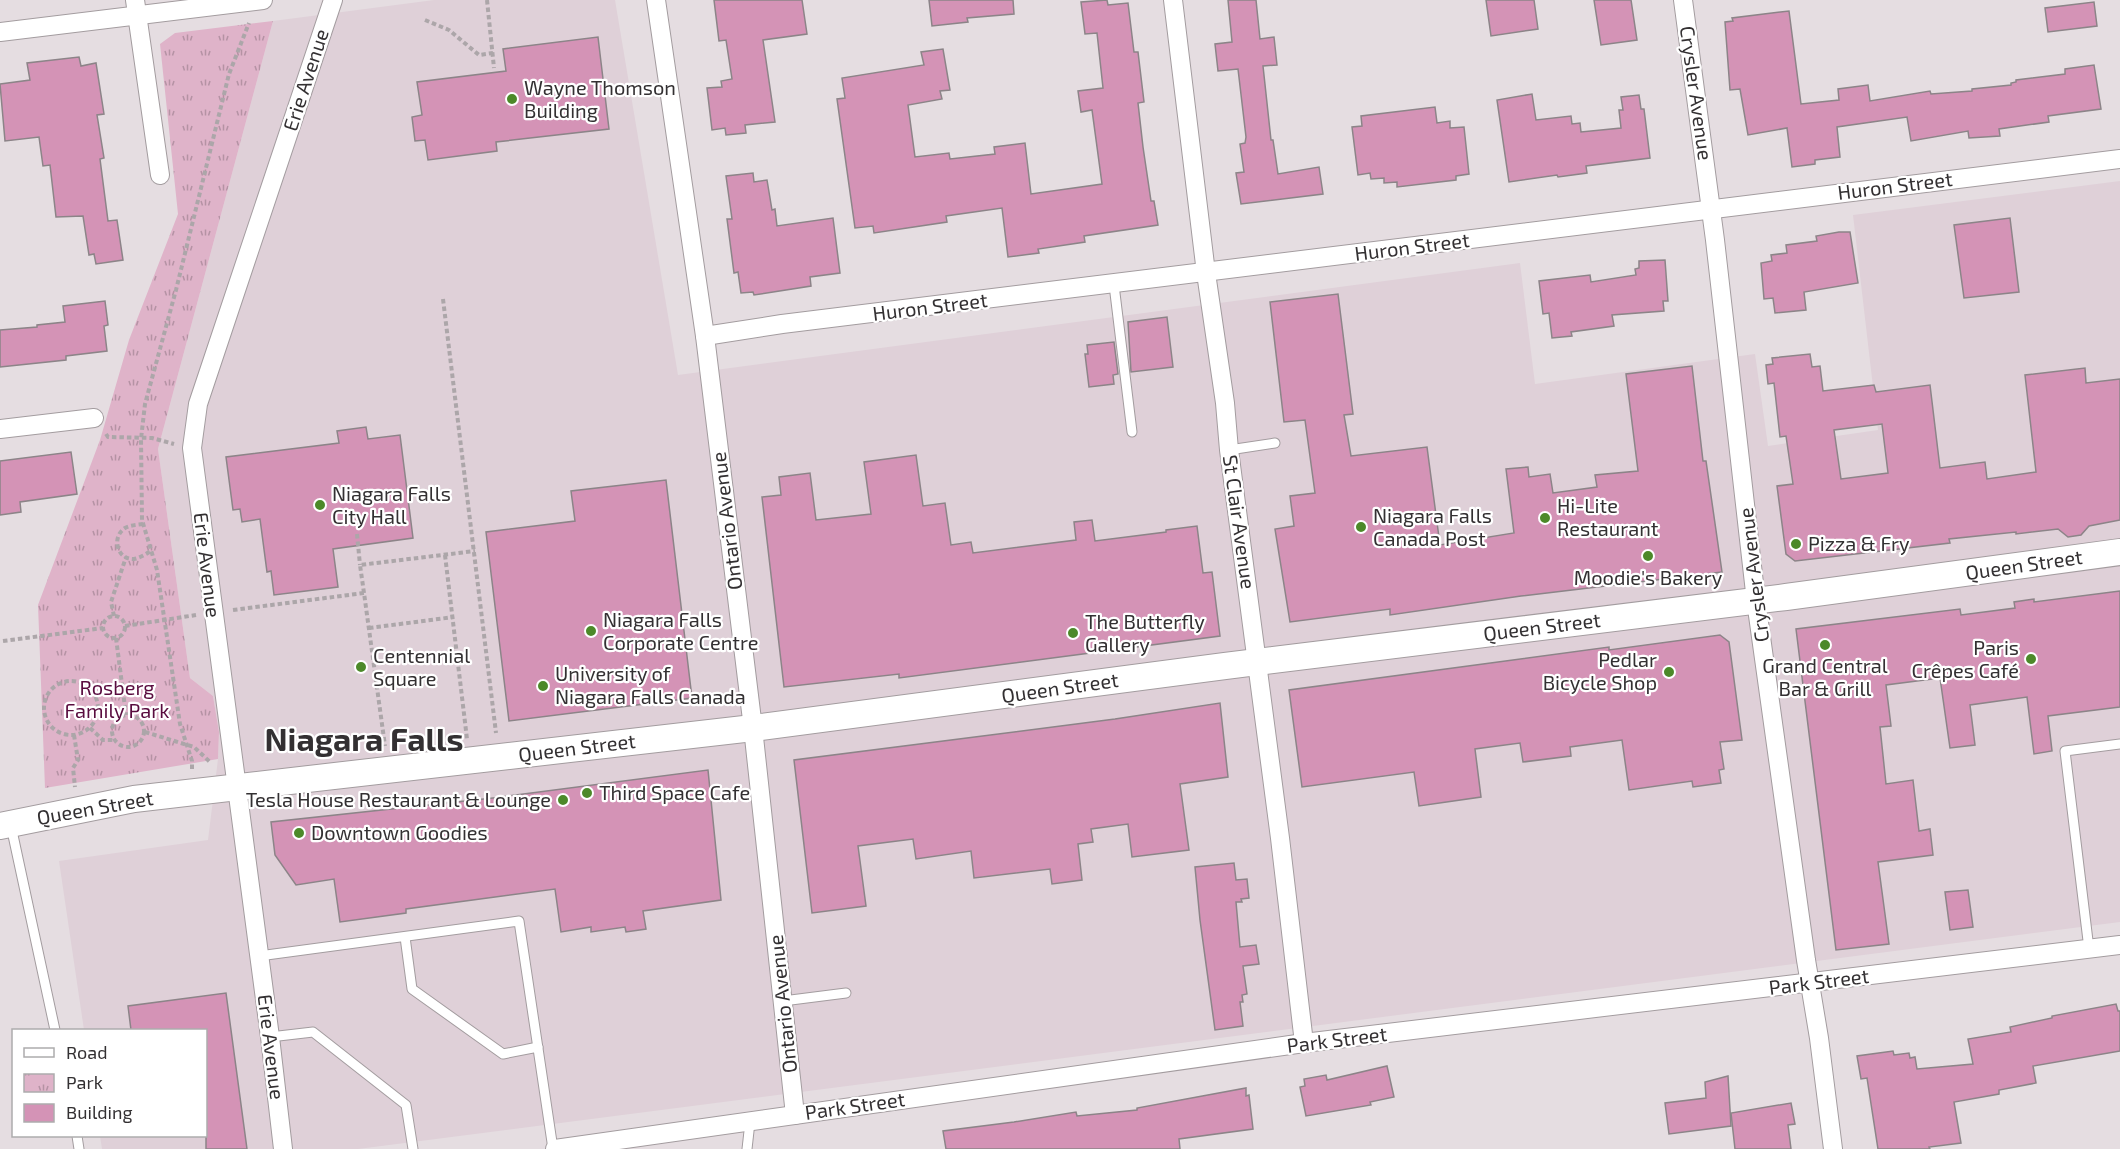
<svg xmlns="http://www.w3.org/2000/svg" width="2120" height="1149" viewBox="0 0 2120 1149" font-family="'Exo 2',sans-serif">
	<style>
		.built { fill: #dfd0d8 }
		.park { fill: url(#park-tufts) }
		.building { fill: #d493b6; stroke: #8c8488; stroke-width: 1.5; fill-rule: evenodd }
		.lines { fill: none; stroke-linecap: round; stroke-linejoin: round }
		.lane-casing { stroke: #a39c9f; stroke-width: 11 }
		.street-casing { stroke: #a39c9f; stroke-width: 20 }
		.secondary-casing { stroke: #a39c9f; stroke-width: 28 }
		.path { stroke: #aca6a9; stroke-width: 4; stroke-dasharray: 4.5 3; stroke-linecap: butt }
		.lane { stroke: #fff; stroke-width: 9 }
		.street { stroke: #fff; stroke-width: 18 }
		.secondary { stroke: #fff; stroke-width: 26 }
		.poi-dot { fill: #4c8929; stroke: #fff; stroke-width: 2 }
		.labels { text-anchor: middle; stroke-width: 4.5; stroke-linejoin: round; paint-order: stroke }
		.street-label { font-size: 20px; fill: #333032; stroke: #fff }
		.poi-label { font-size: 20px; fill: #333032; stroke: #fff; text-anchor: start }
		.park-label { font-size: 20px; fill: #590c3f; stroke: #fff }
		.town-label { font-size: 32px; font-weight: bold; fill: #333032; stroke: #fff }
	</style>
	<defs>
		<pattern id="park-tufts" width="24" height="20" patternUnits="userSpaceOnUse" patternTransform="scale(1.5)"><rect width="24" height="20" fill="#dfb3c9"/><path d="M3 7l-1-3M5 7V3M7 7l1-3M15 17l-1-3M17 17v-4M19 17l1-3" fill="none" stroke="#b592a4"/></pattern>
	</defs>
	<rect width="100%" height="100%" fill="#e5dde1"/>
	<path class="built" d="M434 0H615L678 375 1520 263 1535 384 1755 354 1768 446 1878 430 1853 215 2120 181V922L358 1149H102L100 1136H206V1030H84L59 861 208 840 218 759 219 732 213 696 190 678 158 449 273 21Z"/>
	<path class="park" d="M273 21 158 449 190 678 213 696 219 732 218 759 45 788 38 605 100 440 129 340 178 214 160 44 175 33Z"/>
	<g class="building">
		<path d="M714 0H802L807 34 763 40 775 122 745 125 746 133 726 135 725 128 712 130 707 88 722 87 721 81 732 79 726 40 719 41Z"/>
		<path d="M929 0H1013L1014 14 967 18 968 22 932 26Z"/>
		<path d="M1107 0 1108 5 1128 3 1134 52H1138L1144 102 1138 103 1143 147 1151 201H1154L1158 225 1084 236 1085 242 1038 249 1039 253 1008 257 1002 208 946 216 947 222 874 233 873 226 855 228 837 99 845 98 842 78 924 65 921 52 943 49 950 90 940 91 942 99 908 105 915 157 949 153 950 159 995 154 994 147 1025 143 1031 194 1102 184 1092 110 1081 112 1078 91 1103 88 1097 33 1085 34 1081 2Z"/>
		<path d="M1228 0H1256L1260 39 1274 37 1277 65 1263 66 1271 140H1273L1278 174 1319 167 1323 194 1241 204 1236 173 1244 172 1240 144 1245 143 1246 137 1238 69 1218 71 1215 44 1232 42Z"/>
		<path d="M1486 0H1534L1538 29 1491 36Z"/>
		<path d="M1594 0H1631L1637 40 1601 45Z"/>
		<path d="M2094 2 2097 26 2048 32 2045 8Z"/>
		<path d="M1789 11 1801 104 1839 100 1838 89 1868 85 1870 101 1930 91 1931 94 1972 91V89L2011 85V83L2016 82V80L2065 74V69L2094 65 2101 109 2048 116 2049 122 1999 129 2000 136 1969 138 1968 131 1911 141 1907 117 1837 127 1840 157 1815 160V164L1792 167 1787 128 1748 135 1740 89 1730 90 1725 22 1733 21 1732 18Z"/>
		<path d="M598 37 609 129 496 142 497 151 428 160 425 140 415 141 412 117 422 115 417 82 506 71 503 49Z"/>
		<path d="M79 57 81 66 96 63 104 114 97 115 104 158 100 159 108 221 117 220 123 260 96 264 94 254 89 255 83 216 56 217 50 165 43 166 39 137 5 141 0 84 30 80 27 63Z"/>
		<path d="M1532 94 1536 120 1571 116 1572 124 1580 123 1581 132 1621 128 1619 110H1623L1621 97 1639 95 1641 109H1644L1650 158 1586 166 1587 173 1558 177 1557 175 1509 182 1497 100Z"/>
		<path d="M1435 107 1437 123 1450 121V128L1464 127 1469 174 1456 176V180L1397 187V182L1384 183V178L1371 179 1370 173 1358 175 1352 127 1362 126 1361 116Z"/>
		<path d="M753 173 754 182 767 180 772 210 775 209 777 226 833 218 840 273 810 277 811 286 754 295 753 292 741 293 738 272 734 273 727 219H732L726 176Z"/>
		<path d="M2010 218 2019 292 1964 298 1954 225Z"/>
		<path d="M1839 232H1850L1858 283 1804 292 1806 310 1775 313 1773 298 1764 299 1761 263 1772 261 1771 255 1787 253 1786 245 1817 241 1816 236Z"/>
		<path d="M1665 260 1668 301H1663L1664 311 1612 315 1614 326 1571 332 1572 336 1552 338 1549 313 1543 314 1539 281 1590 275 1591 282 1636 275 1635 269 1639 268V261Z"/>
		<path d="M1338 294 1353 414 1344 415 1351 456 1427 447 1440 545 1514 533 1506 469 1528 467 1529 477 1550 474 1553 493 1597 487 1595 475 1638 471 1626 374 1692 366 1703 461H1706L1722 572 1521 596 1390 615V609L1290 622 1275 529 1294 526 1290 496 1315 493 1305 420 1284 422 1270 302Z"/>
		<path d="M105 301 108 325 104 326 107 351 66 356V360L0 367V330L37 327V325L65 322 63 306Z"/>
		<path d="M1167 317 1173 367 1131 372 1128 322Z"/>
		<path d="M1114 342 1118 374 1113 375 1114 384 1089 387 1085 354H1088L1087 345Z"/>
		<path d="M1810 354 1812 367 1820 366 1823 391 1874 385 1876 392 1930 385 1940 468 1985 462 1987 479 2036 472 2025 375 2085 368 2086 383 2120 379V520L2089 526 2081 535 2068 537 2058 529 2016 534V532L1949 539 1950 543 1795 561 1786 554 1777 486 1793 484 1786 436 1780 437 1774 383 1768 384 1766 365 1773 364 1772 358ZM1882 424 1888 473 1841 479 1834 430Z"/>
		<path d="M366 427 368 439 400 435 413 538 333 549 338 587 274 595 271 571 267 572 260 519 242 522 240 509 233 510 226 457 339 443 337 431Z"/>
		<path d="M71 452 77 494 20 502 21 512 0 515V461Z"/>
		<path d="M916 455 923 506 945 503 951 545 971 542 973 553 1076 540 1074 522 1092 520 1095 541 1166 532V530L1197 526 1203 573 1212 572 1220 636 899 678V674L784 687 762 497 781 495 779 477 810 473 816 520 871 514 864 462Z"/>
		<path d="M666 480 692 698 509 721 486 532 575 521 571 491Z"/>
		<path d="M2120 591V707L2048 716 2052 751 2034 754 2027 697 1970 705 1975 745 1950 748 1940 678 1886 685 1891 726 1880 727 1886 784 1913 780 1919 831 1930 829 1933 855 1878 862 1889 944 1836 950 1796 629 1960 609 1961 615 2015 608 2014 602 2034 599V602Z"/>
		<path d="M1720 635 1729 642 1742 740 1720 742 1724 769 1719 770 1721 783 1693 787 1692 781 1629 790 1622 740 1570 747 1571 756 1523 762 1520 743 1475 749 1481 797 1419 806 1414 772 1302 787 1289 690 1609 647V650Z"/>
		<path d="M1220 703 1228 777 1180 784 1189 850 1132 857 1128 824 1091 829 1093 842 1078 844 1082 880 1052 884 1050 869 974 878 971 851 916 859 913 839 858 846 866 906 812 913 794 760 1115 719Z"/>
		<path d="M708 770 721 900 643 911 646 929 626 932 625 927 591 932V927L561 932 555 889 406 909V913L340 922 334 879 296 885 275 855 271 822 493 798Z"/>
		<path d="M1234 863 1236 880 1247 879 1249 898 1241 899 1242 902H1236L1240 947 1256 945 1259 964 1243 966 1247 994 1242 995 1243 1002H1240L1243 1026 1215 1030 1200 920 1195 867Z"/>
		<path d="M1968 890 1973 927 1950 930 1945 892Z"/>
		<path d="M226 993 247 1149H206V1030H131L128 1006Z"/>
		<path d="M2116 1004 2118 1011H2120V1051L2033 1066 2036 1083 1999 1090V1094L1954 1102 1961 1143 1929 1147 1930 1149H1878L1867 1078 1861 1079 1857 1056 1893 1051 1894 1055 1909 1053 1910 1058 1915 1057 1917 1069 1973 1064 1968 1039 2011 1032 2010 1027 2052 1018V1016Z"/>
		<path d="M1387 1066 1394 1097 1370 1102 1371 1105 1306 1116 1300 1087 1305 1086 1304 1079 1326 1075 1327 1080Z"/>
		<path d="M1728 1076 1731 1126 1669 1134 1665 1103 1706 1098 1705 1082Z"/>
		<path d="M1246 1088V1096L1249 1095 1253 1129 1179 1139 1180 1149H946L943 1131 1014 1122 1076 1112 1077 1116 1137 1110V1108Z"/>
		<path d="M1791 1103 1795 1124 1788 1125 1791 1149H1735L1731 1113Z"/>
	</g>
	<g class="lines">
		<g class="lane-casing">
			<g id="lane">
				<path d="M1114 285 1132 432"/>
				<path d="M1229 450 1275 443"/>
				<path d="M11 826 55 1030"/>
				<path d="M405 937 412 989 503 1054 538 1047"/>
				<path d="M2089 949 2065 751 2120 744"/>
				<path d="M259 956 519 921 553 1149"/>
				<path d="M783 1001 846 993"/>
				<path d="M270 1037 313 1032 406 1105 413 1149"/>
				<path d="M77 1136 79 1149"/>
				<path d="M747 1149 750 1122"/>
			</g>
		</g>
		<g class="street-casing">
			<g id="street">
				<path d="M135 0 160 175"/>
				<path d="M656 0 705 336 753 728 795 1115"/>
				<path d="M1173 0 1206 273 1225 403 1229 450 1280 838 1304 1043"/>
				<path d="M1683 0 1715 240 1756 601 1806 960 1819 1038 1833 1149"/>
				<path d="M0 32 263 0"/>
				<path d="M705 336 782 324 2120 159"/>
				<path d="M0 429 94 418"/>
				<path d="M283 1149 270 1037 192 448 198 404 333 0"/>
				<path d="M555 1149 1304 1043 2120 945"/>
			</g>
		</g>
		<g class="secondary-casing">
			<path id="secondary" d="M0 826 134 799 753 728 1225 666 1786 597 2120 552"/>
		</g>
		<g class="path">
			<path d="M487 0 494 68"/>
			<path d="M425 20 449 30 479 55 493 53"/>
			<path d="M443 299 496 733"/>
			<path d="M106 434 108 437 152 438 174 444"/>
			<path d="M143 524C137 525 130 525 125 528 111 537 117 560 134 559 140 558 146 554 151 551"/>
			<path d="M357 534 360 565"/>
			<path d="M445 555 467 739"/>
			<path d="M364 593 360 565 475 551"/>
			<path d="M233 610 364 593 385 746"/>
			<circle cx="114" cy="627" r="11"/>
			<path d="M114 616 111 602 126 557"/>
			<path d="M125 626 196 615"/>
			<path d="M369 628 454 617"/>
			<path d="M116 638 126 715"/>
			<path d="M3 641 103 628"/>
			<circle cx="71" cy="708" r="27"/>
			<circle cx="128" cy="731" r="16"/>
			<path d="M90 728 103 740H114"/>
			<path d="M145 732 194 747 210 762"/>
			<path d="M74 735 78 760 73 768 75 787"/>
			<path d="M192 769V761L180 724 157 570 142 520 141 439 145 404 176 290 229 74 249 23"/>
		</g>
		<use href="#lane" class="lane"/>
		<use href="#street" class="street"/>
		<use href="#secondary" class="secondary"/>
	</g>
	<g class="poi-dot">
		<circle cx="512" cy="99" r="6"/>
		<circle cx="320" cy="505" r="6"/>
		<circle cx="1545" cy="518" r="6"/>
		<circle cx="1361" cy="527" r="6"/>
		<circle cx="1796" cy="544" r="6"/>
		<circle cx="1648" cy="556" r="6"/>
		<circle cx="591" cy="631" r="6"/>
		<circle cx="1073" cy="633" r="6"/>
		<circle cx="1825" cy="645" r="6"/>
		<circle cx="2031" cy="659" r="6"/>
		<circle cx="361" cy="667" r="6"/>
		<circle cx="1669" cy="672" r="6"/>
		<circle cx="543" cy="686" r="6"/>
		<circle cx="587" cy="793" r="6"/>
		<circle cx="563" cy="800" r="6"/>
		<circle cx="299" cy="833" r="6"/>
	</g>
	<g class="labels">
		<g class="street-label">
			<text transform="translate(306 80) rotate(-72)" y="7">Erie Avenue</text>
			<text transform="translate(1696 93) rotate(82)" y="7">Crysler Avenue</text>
			<text transform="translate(1895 186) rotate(-7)" y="7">Huron Street</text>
			<text transform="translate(1412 247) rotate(-7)" y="7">Huron Street</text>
			<text transform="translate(930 307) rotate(-7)" y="7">Huron Street</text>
			<text transform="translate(727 521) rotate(-97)" y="7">Ontario Avenue</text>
			<text transform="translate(1239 522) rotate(82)" y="7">St Clair Avenue</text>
			<text transform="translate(207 565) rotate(83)" y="7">Erie Avenue</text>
			<text transform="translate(2024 565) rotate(-8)" y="7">Queen Street</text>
			<text transform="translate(1754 575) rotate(-97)" y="7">Crysler Avenue</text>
			<text transform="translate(1542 627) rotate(-7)" y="7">Queen Street</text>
			<text transform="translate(1060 688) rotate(-8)" y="7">Queen Street</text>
			<text transform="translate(577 748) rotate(-7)" y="7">Queen Street</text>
			<text transform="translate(95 808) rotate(-10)" y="7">Queen Street</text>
			<text transform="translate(1819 982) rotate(-7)" y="7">Park Street</text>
			<text transform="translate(783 1004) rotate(-96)" y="7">Ontario Avenue</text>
			<text transform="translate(1337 1040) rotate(-7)" y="7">Park Street</text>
			<text transform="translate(271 1047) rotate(83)" y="7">Erie Avenue</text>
			<text transform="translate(855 1106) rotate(-8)" y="7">Park Street</text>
		</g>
		<g class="poi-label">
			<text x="524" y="95">Wayne Thomson<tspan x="524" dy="23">Building</tspan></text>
			<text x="332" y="501">Niagara Falls<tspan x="332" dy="23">City Hall</tspan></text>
			<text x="1557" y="513">Hi-Lite<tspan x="1557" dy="23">Restaurant</tspan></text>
			<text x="1373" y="523">Niagara Falls<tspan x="1373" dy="23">Canada Post</tspan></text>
			<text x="1808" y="551">Pizza &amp; Fry</text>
			<text x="1648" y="585" text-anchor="middle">Moodie's Bakery</text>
			<text x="603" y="627">Niagara Falls<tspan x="603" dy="23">Corporate Centre</tspan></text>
			<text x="1085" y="629">The Butterfly<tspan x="1085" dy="23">Gallery</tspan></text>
			<text x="2019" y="655" text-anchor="end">Paris<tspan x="2019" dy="23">Crêpes Café</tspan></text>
			<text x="373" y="663">Centennial<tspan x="373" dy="23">Square</tspan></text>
			<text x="1657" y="667" text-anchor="end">Pedlar<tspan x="1657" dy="23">Bicycle Shop</tspan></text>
			<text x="1825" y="673" text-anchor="middle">Grand Central<tspan x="1825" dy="23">Bar &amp; Grill</tspan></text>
			<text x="555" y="681">University of<tspan x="555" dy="23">Niagara Falls Canada</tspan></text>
			<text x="599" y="800">Third Space Cafe</text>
			<text x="551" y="807" text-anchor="end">Tesla House Restaurant &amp; Lounge</text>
			<text x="311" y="840">Downtown Goodies</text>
		</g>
		<g class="park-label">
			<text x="117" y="695">Rosberg<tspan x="117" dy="23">Family Park</tspan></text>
		</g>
		<g class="town-label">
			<text x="364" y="751">Niagara Falls</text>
		</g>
	</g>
	<rect x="12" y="1029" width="195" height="108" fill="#ffffff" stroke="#adacad" stroke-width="1.5"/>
	<rect x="24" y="1048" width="30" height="9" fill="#ffffff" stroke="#adacad" stroke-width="1.5"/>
	<text x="66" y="1059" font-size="18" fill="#333032">Road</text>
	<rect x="24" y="1074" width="30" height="18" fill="url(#park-tufts)" stroke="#adacad" stroke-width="1.5"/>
	<text x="66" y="1089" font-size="18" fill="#333032">Park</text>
	<rect x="24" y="1104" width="30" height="18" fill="#d493b6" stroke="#adacad" stroke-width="1.5"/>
	<text x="66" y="1119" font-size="18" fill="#333032">Building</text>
</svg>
